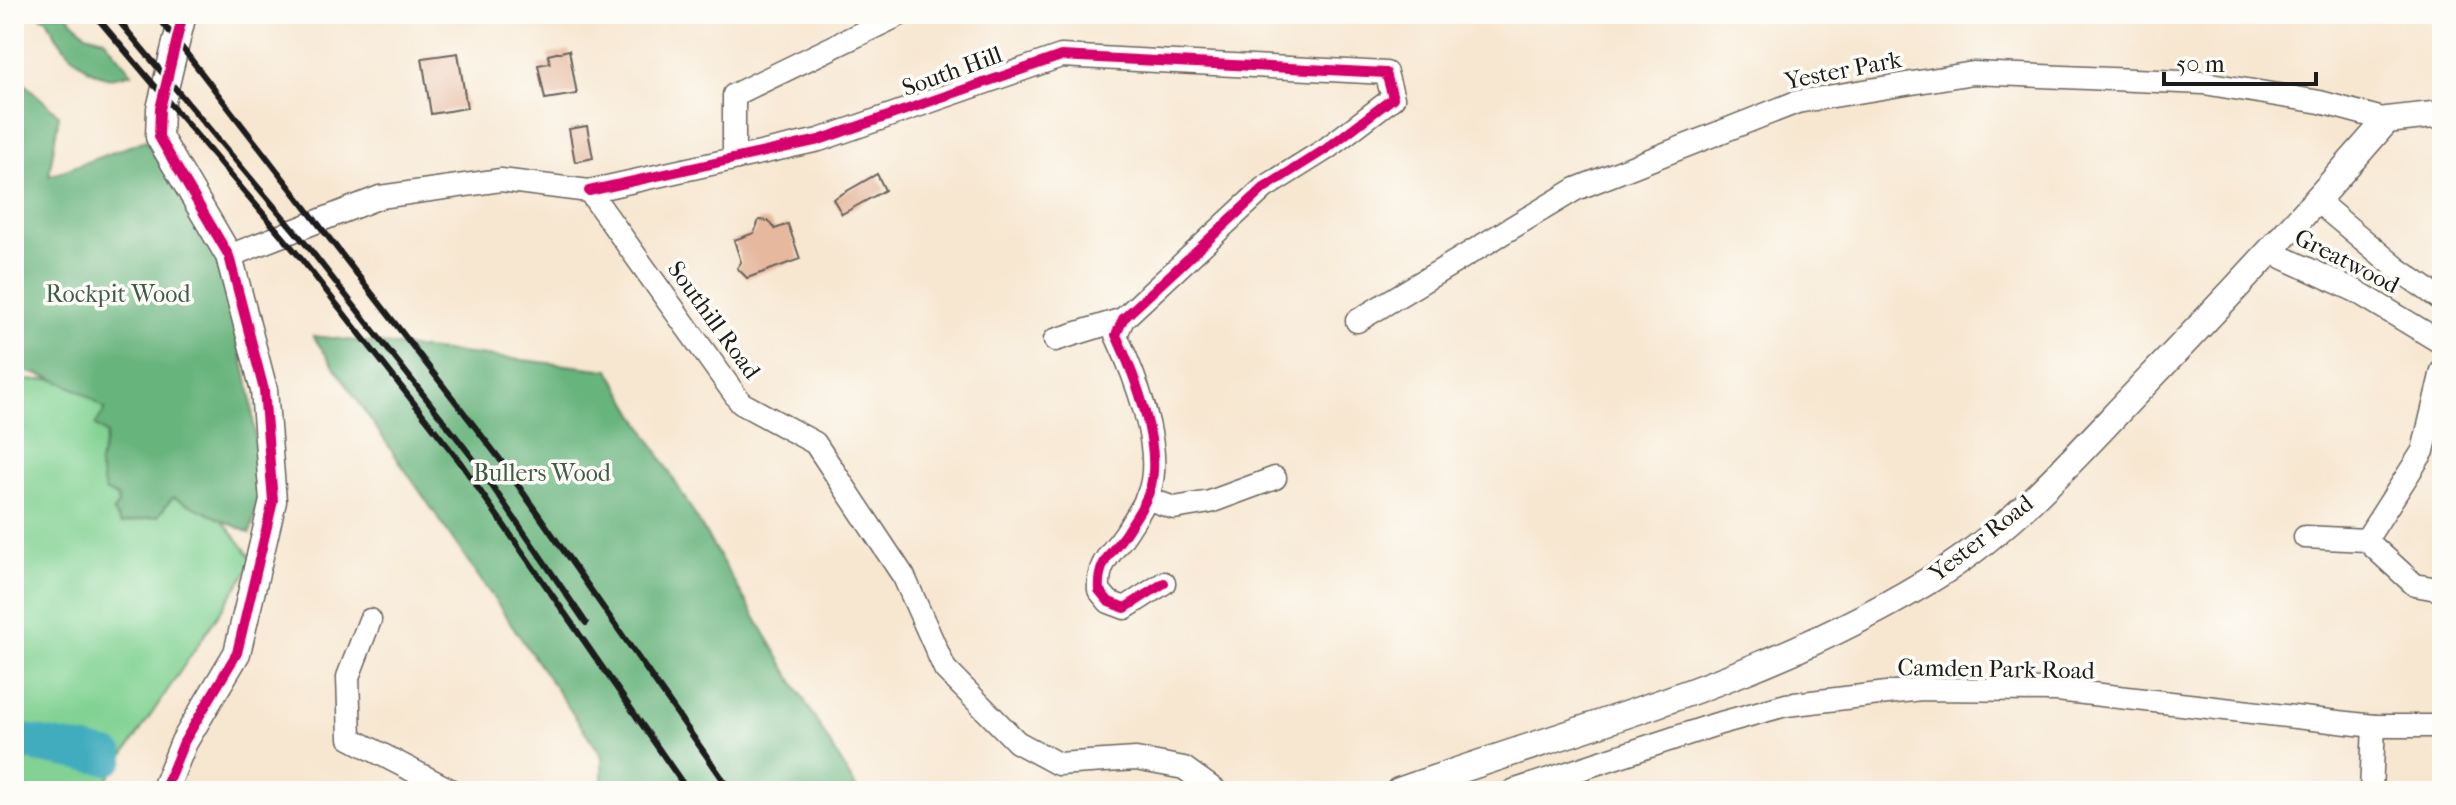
<svg xmlns="http://www.w3.org/2000/svg" width="2456" height="805" viewBox="0 0 2456 805" font-family="'IM FELL French Canon',serif">
	<style>
		.green { fill: #81d293; stroke: #4e7758; stroke-width: 2 }
		.forest { fill: #68b47d; stroke: #42684c; stroke-width: 2 }
		.lines { fill: none; stroke-linecap: round; stroke-linejoin: round }
		.river { stroke: #40acbe; stroke-width: 36 }
		.building { fill: #e6b89e }
		.minor-casing { stroke: #69635b; stroke-width: 25 }
		.tertiary-casing { stroke: #69635b; stroke-width: 29 }
		.minor { stroke: #fff; stroke-width: 22 }
		.tertiary { stroke: #fff; stroke-width: 26 }
		.rail { stroke: #1c1c1c; stroke-width: 6 }
		.cycleway-casing { stroke: #fdfcf7; stroke-width: 15 }
		.cycleway { stroke: #d6006c; stroke-width: 10 }
		.labels { text-anchor: middle; stroke-width: 7; stroke-linejoin: round; paint-order: stroke }
		.street-label { font-size: 24px; fill: #1c1c1c; stroke: #fdfcf7 }
		.park-label { font-size: 24px; fill: #3f5c46; stroke: #fdfcf7 }
	</style>
	<rect width="100%" height="100%" fill="#fdfcf7"/>
	<filter id="ink" filterUnits="userSpaceOnUse"><feTurbulence type="fractalNoise" baseFrequency=".0125" numOctaves="2"/><feDisplacementMap in="SourceGraphic" scale="16" xChannelSelector="R" yChannelSelector="G"/><feConvolveMatrix kernelMatrix="1 2 1 2 8 2 1 2 1" color-interpolation-filters="sRGB"/></filter>
	<filter id="wash" filterUnits="userSpaceOnUse"><feTurbulence type="fractalNoise" baseFrequency=".006" numOctaves="4" result="noise"/><feDisplacementMap in="SourceGraphic" scale="32" xChannelSelector="R" yChannelSelector="G"/><feGaussianBlur stdDeviation="1.8" result="paint"/><feColorMatrix in="noise" values="0 0 0 0 0 0 0 0 0 0 0 0 0 0 0 0 0 1.4 0 .05"/><feComposite in="paint" operator="in"/></filter>
	<g filter="url(#wash)">
		<rect width="100%" height="100%" fill="#f7e7d1"/>
		<path class="green" d="M112 377 254 561 100 791H14V381Z"/>
		<g class="forest">
			<path d="M36 14H66L86 34 104 39 132 73C124 75 113 79 106 77 80 70 57 42 47 19Z"/>
			<path d="M14 74 59 115 49 176 146 140 219 261 251 396 260 498 250 533 173 497 158 516 121 524 113 511 118 504 117 497 105 491 99 465 107 434 95 425 105 410C89 394 65 383 43 376 32 372 23 374 14 365Z"/>
			<path d="M313 336 609 370 858 791H602V756Z"/>
		</g>
		<g class="lines">
			<path class="river" d="M14 740 107 757"/>
		</g>
		<g id="blocks">
			<g class="building">
				<path d="M569 50 577 94 545 99 538 65 550 63 548 55Z"/>
				<path d="M458 53 467 108 431 114 422 58Z"/>
				<path d="M587 126 593 158 575 162 569 129Z"/>
				<path d="M877 174 885 190 842 214 833 199Z"/>
				<path d="M759 220 769 221 775 229 788 224 800 259 747 278 737 268 741 262 734 240 754 233Z"/>
			</g>
		</g>
	</g>
	<g filter="url(#ink)">
		<use href="#blocks" fill-opacity="0" stroke="#69635b" stroke-width="2"/>
		<g class="lines">
			<g class="minor-casing">
				<g id="minor">
					<path d="M734 156V95L901 14"/>
					<path d="M589 191 819 140 1061 56 1386 73 1393 98 1326 149 1264 188 1123 319 1116 335C1134 374 1163 446 1150 489 1146 504 1135 518 1127 531 1113 553 1097 561 1099 590L1109 602 1125 608 1164 583"/>
					<path d="M2317 201 2398 269 2442 300"/>
					<path d="M2269 251 2356 291 2442 343"/>
					<path d="M229 256 380 197 501 180 589 191 741 403 815 443 904 577 945 669 1017 742 1058 764 1136 759 1184 768 1216 791"/>
					<path d="M1357 321 1576 189 1797 102 1973 73 2204 83 2320 102 2387 120"/>
					<path d="M1055 340 1123 319"/>
					<path d="M1146 498 1174 508 1210 502 1275 478"/>
					<path d="M2305 537 2366 540 2415 585 2442 590"/>
					<path d="M2366 540 2423 451 2442 371"/>
					<path d="M370 620 348 677 350 738 452 791"/>
					<path d="M1513 791 1717 724 1786 705 1921 689 2057 690 2374 726H2442"/>
					<path d="M2371 791 2374 726"/>
				</g>
			</g>
			<g class="tertiary-casing">
				<g id="tertiary">
					<path d="M164 791 184 742 237 653 273 501 264 390 229 256 159 137 160 109 183 14"/>
					<path d="M1399 791C1584 725 1777 678 1944 571 2016 524 2075 457 2133 396 2220 306 2305 215 2387 120L2442 114"/>
				</g>
			</g>
			<use href="#minor" class="minor"/>
			<use href="#tertiary" class="tertiary"/>
			<g class="rail">
				<path d="M94 14 299 256 460 462 688 791"/>
				<path d="M113 14 309 248 475 461 586 623"/>
				<path d="M156 14 499 458 731 791"/>
			</g>
			<g class="cycleway-casing">
				<g id="cycleway">
					<path d="M589 191 819 140 1061 56 1386 73 1393 98 1326 149 1264 188 1123 319 1116 335C1134 374 1163 446 1150 489 1146 504 1135 518 1127 531 1113 553 1097 561 1099 590L1109 602 1125 608 1164 583"/>
					<path d="M164 791 184 742 237 653 273 501 264 390 229 256 159 137 160 109 183 14"/>
				</g>
			</g>
			<use href="#cycleway" class="cycleway"/>
		</g>
	</g>
	<g class="labels">
		<g class="street-label">
			<text transform="translate(1843 70) rotate(-11)" y="8">Yester Park</text>
			<text transform="translate(952 71) rotate(-20)" y="8">South Hill</text>
			<text transform="translate(2347 261) rotate(27)" y="8">Greatwood</text>
			<text transform="translate(714 320) rotate(54)" y="8">Southill Road</text>
			<text transform="translate(1981 538) rotate(-38)" y="8">Yester Road</text>
			<text transform="translate(1996 669) rotate(1)" y="8">Camden Park Road</text>
		</g>
		<g class="park-label">
			<text x="118" y="302">Rockpit Wood</text>
			<text x="542" y="481">Bullers Wood</text>
		</g>
	</g>
	<rect width="2456" height="805" fill="none" stroke="#fdfcf7" stroke-width="48"/>
	<path d="M2164 72v12h152v-12" fill="none" stroke="#1c1c1c" stroke-width="4"/>
	<text x="2176" y="72" font-size="24" fill="#1c1c1c" stroke="#fdfcf7" stroke-width="6" paint-order="stroke">50 m</text>
</svg>
